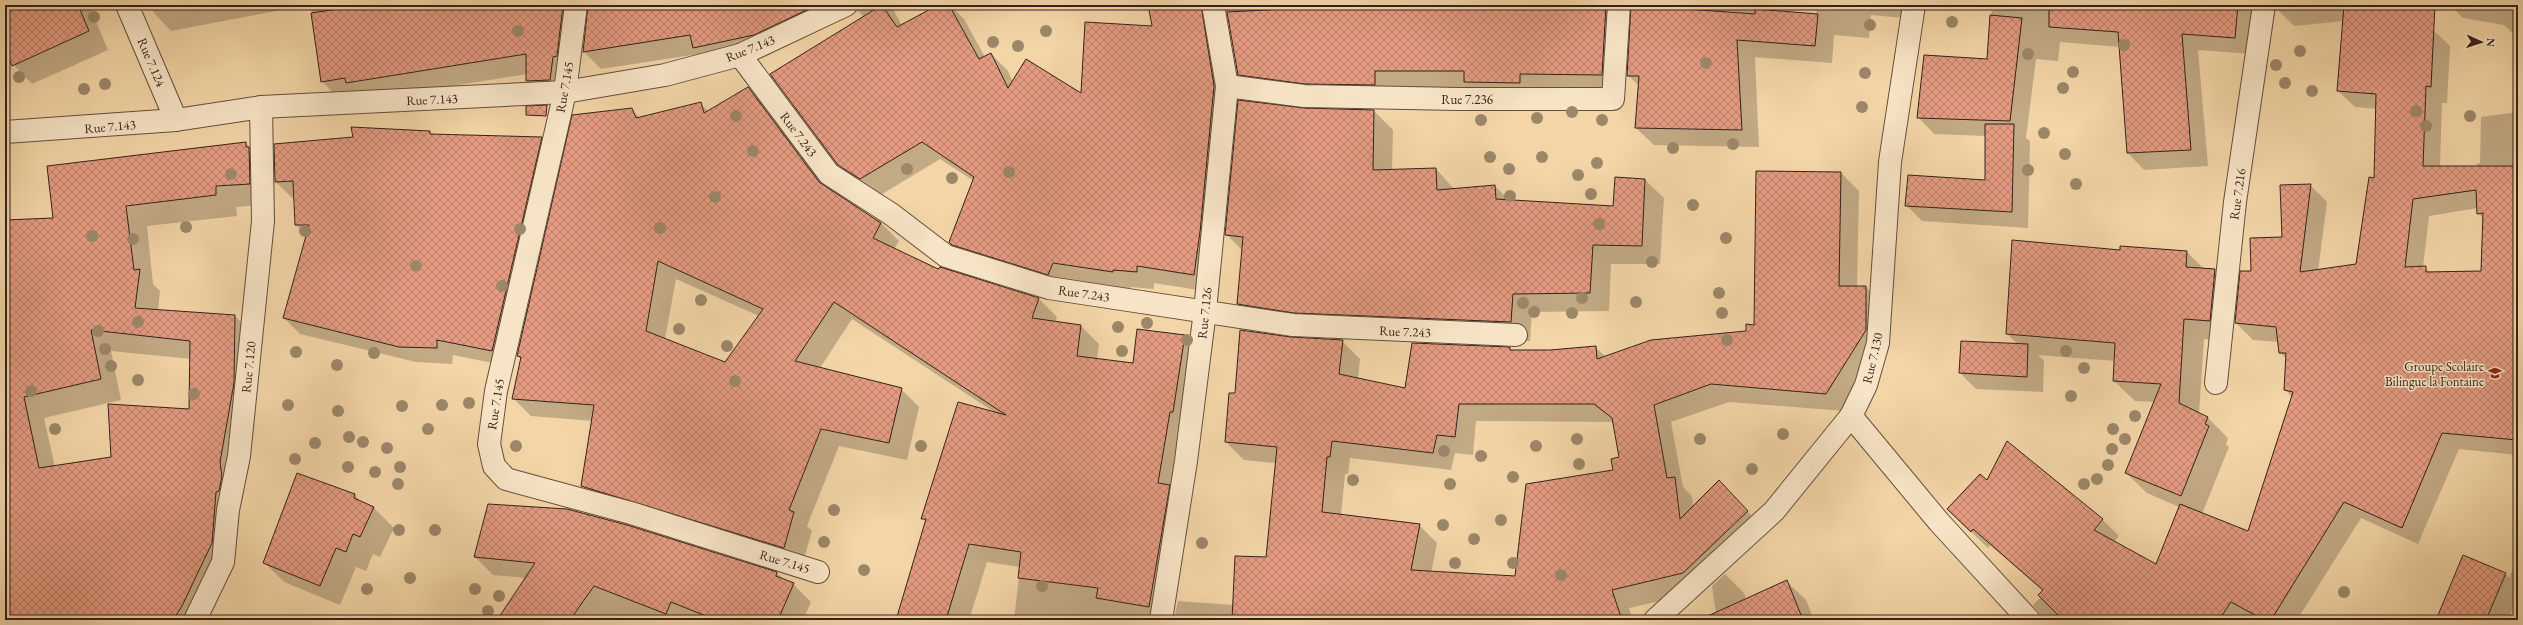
<svg xmlns="http://www.w3.org/2000/svg" width="2523" height="625" viewBox="0 0 2523 625" font-family="'EB Garamond',serif">
	<style>
		.shadow { fill: #0003; fill-rule: evenodd }
		.building { fill: url(#building-cross-hatch); stroke: #34211a; fill-rule: evenodd }
		.lines { fill: none; stroke-linecap: round; stroke-linejoin: round }
		.minor-casing { stroke: #644e3d; stroke-width: 24 }
		.minor { stroke: #f7e4c6; stroke-width: 22 }
		.tree { fill: #9c8769 }
		.labels { text-anchor: middle; stroke-width: 3; stroke-linejoin: round; paint-order: stroke }
		.street-label { font-size: 13px; fill: #34211a; stroke: #f7e4c6 }
		.poi-label { font-size: 13px; fill: #34211a; stroke: #f7e4c6; text-anchor: end }
	</style>
	<defs>
		<pattern id="building-cross-hatch" width="8" height="8" patternUnits="userSpaceOnUse"><rect width="8" height="8" fill="#e49b81"/><path d="M0 0l8 8M0 8l8-8" fill="none" stroke="#ba7e69"/></pattern>
	</defs>
	<rect width="100%" height="100%" fill="#f3d5a7"/>
	<filter id="stains"><feTurbulence type="fractalNoise" baseFrequency=".005" numOctaves="4"/><feColorMatrix values="0 0 0 0 .2 0 0 0 0 .09 0 0 0 0 .02 0 0 0 .5 -.17"/></filter>
	<radialGradient id="worn" r=".72"><stop offset=".6" stop-color="#630" stop-opacity="0"/><stop offset="1" stop-color="#630" stop-opacity=".3"/></radialGradient>
	<g class="shadow">
		<path d="M5 5H89L108 50 32 84 12 63 5 66Z"/>
		<path d="M150 5H307L171 31 154 13Z"/>
		<path d="M311 5H891L902 26 941 5H950L964 19 985 57 991 54 1008 71 1013 82 1082 95 1153 27 1149 5H1732V9L1816 15 1817 5H1906L1904 18 1871 15 1869 38 1834 35 1832 63 1755 57 1759 147 1654 145 1636 128 1639 86 1628 75 1632 9 1624 22 1619 92H1256L1239 74 1228 12H1223L1211 292 1154 283V289L1131 287 1130 289 1066 292 968 260 950 242 974 181 940 159 879 196 856 182 838 164 864 17 858 11 772 52 711 66 699 54 601 69 584 52 587 13 581 21 574 74 545 98 527 81V74L364 100 339 99 322 81Z"/>
		<path d="M1992 5H2403L2433 30 2450 46 2447 103H2442L2440 167H2477L2476 164 2480 163 2481 117 2518 112V455L2459 449 2418 544 2361 518 2297 620H2042V617L2033 605 2045 593 1990 545 1988 548 1965 526 1987 482 2102 519 2119 536 2114 542 2157 565 2179 507 2147 493 2126 473 2154 402 2135 401 2114 381 2115 361 2038 355 2044 361 2043 392 1976 389 1960 373 2018 344 2007 334 2121 251 2187 252 2204 269 2215 270 2235 290 2230 341 2204 339 2199 414 2208 418 2228 438 2226 444 2229 447 2202 514 2248 533 2292 397 2285 390 2287 359 2280 353 2279 342 2253 340 2236 323 2252 273 2283 238 2310 185 2327 202 2318 271 2357 265 2375 179 2377 109 2355 107 2338 91 2344 21 2294 26 2278 10 2271 13 2252 54 2198 50 2208 166 2144 170 2128 153 2120 47 2060 42 2058 61 2036 59 2026 138 2030 141 2028 228 1922 221 1906 205 1986 181V136L1934 134 1918 117 1988 61ZM2478 208V213L2484 219 2482 272 2431 273 2423 267 2429 216Z"/>
		<path d="M2450 5H2475L2502 10V8L2487 5H2518V38L2504 25 2463 18Z"/>
		<path d="M748 88 766 106 828 188 881 223 899 241 894 249 939 271 940 268 1039 299 1057 317 1055 322 1081 326 1099 344 1097 359 1134 364 1184 336 1202 354 1169 620H1014L1020 567 987 562 969 620H897L926 522 922 518 994 412 852 319 820 368 901 389 919 407 907 460 839 446 807 526 812 531 802 566 600 504 582 486 593 421 531 416 513 398 521 359 518 356 631 109 640 118 700 103 709 112ZM676 279 759 316 726 363 665 339Z"/>
		<path d="M1304 110 1374 111 1393 130 1392 171 1436 169 1454 189 1495 186 1510 201 1614 207 1616 178 1645 180 1664 198 1660 264H1611L1609 311 1532 312 1530 341 1314 331 1257 322 1238 304 1243 251 1226 234Z"/>
		<path d="M430 132 433 135 541 138 557 154 508 366 453 355 452 364 416 362 300 334 284 318 307 236 296 225 295 197 292 198 276 182Z"/>
		<path d="M246 143 267 164 270 204 236 207 237 216 147 226 153 284 160 291 158 311 235 316 256 337 240 484 243 498 206 620H5V221L54 219ZM111 351 191 359 190 410 112 458 55 467 44 418 121 400Z"/>
		<path d="M1841 173 1859 191 1857 287H1866L1884 305V348L1844 411 1729 402 1671 422 1683 487 1692 496 1693 507 1736 500 1766 530 1700 592 1629 608 1633 620H1174L1178 601 1234 605 1266 558 1276 463 1244 460 1226 442 1236 394 1291 338 1342 341 1360 359 1358 379 1406 389 1510 348 1512 351H1550L1595 347 1606 357 1747 332 1755 326ZM1476 421 1613 422 1620 458 1614 471 1516 577 1431 573 1437 543 1419 525 1341 516 1345 474H1348L1350 458 1451 470 1455 453 1473 455Z"/>
		<path d="M298 474 355 495 362 503 374 508 394 528 380 557 373 554 366 571 356 567 340 605 284 582 264 562Z"/>
		<path d="M627 526 777 573 784 580 793 584 811 602 803 620H498L526 578 493 575 475 557Z"/>
		<path d="M2518 559V596L2508 620H2445L2505 573 2509 578Z"/>
		<path d="M1725 574 1744 593 1746 599 1786 581 1806 600 1814 620H1717L1712 586Z"/>
		<path d="M2396 616 2401 620H2393Z"/>
	</g>
	<g class="building">
		<path d="M5 5H78L89 31 12 66 5 47Z"/>
		<path d="M367 5H563L557 56 553 57 550 80 526 81V54L346 83 345 78 321 82 311 13Z"/>
		<path d="M588 5H817L754 35 693 48 690 35 583 52Z"/>
		<path d="M882 5 897 27 938 5H949L979 59 991 53 1008 88 1026 59 1081 93 1085 22 1152 26 1148 5H1201L1214 86 1200 232 1194 275 1137 266V272L1113 270V272L1053 263 1048 275 952 245 949 242 974 177 922 142 860 179 838 165 770 74Z"/>
		<path d="M1304 5H1606L1602 75 1520 74V83L1464 82V71H1375V85L1305 84 1238 75 1227 12 1304 8Z"/>
		<path d="M1631 5 1755 14V9L1818 14 1815 46 1737 40 1742 130 1635 128 1639 76H1627Z"/>
		<path d="M2049 5H2238L2235 38 2182 34 2191 150 2127 153 2118 32 2049 27Z"/>
		<path d="M2344 5H2435L2431 87 2426 86 2423 166H2518L2517 440 2442 433 2402 528 2344 502 2271 620H2264L2231 602 2219 620H2063L2038 595 2043 590 1973 529 1971 532 1947 509 1980 474 1987 480 2007 441 2103 519 2094 530 2156 564 2180 504 2248 531 2293 392 2284 390 2286 353H2279L2276 327 2235 323 2240 271H2251L2250 238 2282 237 2280 185 2311 184 2300 272 2356 264 2369 177 2374 178 2376 94 2337 91ZM2476 190 2477 214 2483 213 2481 271 2426 272V266L2405 267 2413 199Z"/>
		<path d="M1990 15 2022 18 2010 121 1917 118 1924 55 1987 59Z"/>
		<path d="M748 87 819 182 881 223 873 238 938 269 940 267 1039 298 1032 318 1081 325 1077 356 1133 363 1137 329 1185 335 1173 412H1170L1158 483 1170 485 1149 607 1096 598 1098 588 1018 578 1021 552 969 544 946 620H896L926 519H921L958 402 1006 415 834 302 795 361 902 388 889 443 821 429 789 510 794 512 784 548 581 486 594 405 512 399 521 357 517 356 572 115 632 108 636 118 701 102 704 113ZM658 261 763 309 725 362 646 331Z"/>
		<path d="M1238 100 1304 108 1374 110 1373 170 1436 168 1437 190 1495 185 1496 199 1613 206 1615 177 1645 179 1642 246 1593 245 1590 293 1513 294 1511 322 1294 313 1237 304 1243 237 1225 235Z"/>
		<path d="M547 105 546 116 526 115V106Z"/>
		<path d="M1985 124H2014L2012 212 1905 206 1908 175 1985 180Z"/>
		<path d="M351 127 430 131V134L542 137 492 351 437 340V348L399 347 283 318 309 225H295L293 181 275 182 274 144 353 137Z"/>
		<path d="M246 142V147H249L250 184 216 186V195L126 206 134 270 140 269 135 308 235 315 234 383 220 462 222 476 219 491 216 492 212 543 182 606 173 620H5V220L53 218 47 166ZM91 330 190 341 189 409 108 404 111 457 39 468 24 397 101 379Z"/>
		<path d="M1756 171 1841 172 1839 286H1866V330L1826 394 1711 384 1654 405 1667 478 1675 477 1680 519 1719 480 1748 511 1683 573 1612 590 1622 620H1232L1235 556 1266 557 1277 447 1225 442 1229 393H1235L1240 330 1291 337 1343 340 1339 374 1405 388 1412 343 1510 347V350H1550L1596 346 1597 359 1651 340 1746 331V324L1754 325ZM1459 404H1594L1612 418 1619 457 1611 459 1613 470 1526 484 1515 576 1411 570 1420 524 1322 512 1327 457H1330L1332 441 1433 453 1437 435 1455 437Z"/>
		<path d="M2012 240 2120 250V246L2187 251 2186 267 2215 269 2210 321 2184 319 2179 403 2208 417 2205 424 2209 426 2181 496 2125 473 2161 384 2113 381 2115 343 2006 334Z"/>
		<path d="M1961 341 2028 344 2027 377 1959 373Z"/>
		<path d="M297 473 355 494 354 498 374 507 360 537 353 534 346 552 336 548 320 586 263 563Z"/>
		<path d="M488 504 567 509 627 525 777 572 776 576 794 583 778 620H716L671 602 666 614 594 586 570 620H497L535 563 474 557Z"/>
		<path d="M2463 555 2506 573 2486 620H2436Z"/>
		<path d="M1787 580 1803 620H1699Z"/>
	</g>
	<g class="lines">
		<g class="minor-casing">
			<g id="minor">
				<path d="M127 5 176 120"/>
				<path d="M576 5 565 92 496 391 489 444 494 466 506 479 631 513 818 572"/>
				<path d="M1914 5 1890 162 1878 343 1866 385 1851 416 1939 522 2029 620"/>
				<path d="M740 55 829 174 891 214 946 256 1049 288 1293 325 1516 335"/>
				<path d="M1227 86 1304 96 1458 99H1613L1619 5"/>
				<path d="M5 132 176 120 261 107 565 92 665 75 740 55 846 5"/>
				<path d="M2216 383 2235 202 2264 5"/>
				<path d="M195 620 223 562 228 510 239 456 263 221 261 107"/>
				<path d="M1161 620 1186 461 1205 311 1227 86 1213 5"/>
				<path d="M1655 620 1774 511 1851 416"/>
			</g>
		</g>
		<use href="#minor" class="minor"/>
	</g>
	<g class="tree">
		<circle cx="94" cy="17" r="6"/>
		<circle cx="1952" cy="22" r="6"/>
		<circle cx="1870" cy="25" r="6"/>
		<circle cx="518" cy="31" r="6"/>
		<circle cx="1046" cy="31" r="6"/>
		<circle cx="993" cy="42" r="6"/>
		<circle cx="2124" cy="45" r="6"/>
		<circle cx="1018" cy="46" r="6"/>
		<circle cx="2300" cy="51" r="6"/>
		<circle cx="2028" cy="54" r="6"/>
		<circle cx="1706" cy="63" r="6"/>
		<circle cx="2276" cy="65" r="6"/>
		<circle cx="2073" cy="72" r="6"/>
		<circle cx="1865" cy="73" r="6"/>
		<circle cx="19" cy="77" r="6"/>
		<circle cx="2285" cy="83" r="6"/>
		<circle cx="105" cy="84" r="6"/>
		<circle cx="2063" cy="88" r="6"/>
		<circle cx="84" cy="89" r="6"/>
		<circle cx="2312" cy="91" r="6"/>
		<circle cx="1862" cy="107" r="6"/>
		<circle cx="2416" cy="111" r="6"/>
		<circle cx="1572" cy="112" r="6"/>
		<circle cx="736" cy="116" r="6"/>
		<circle cx="2470" cy="116" r="6"/>
		<circle cx="1537" cy="118" r="6"/>
		<circle cx="1481" cy="120" r="6"/>
		<circle cx="1602" cy="120" r="6"/>
		<circle cx="2426" cy="126" r="6"/>
		<circle cx="2044" cy="133" r="6"/>
		<circle cx="1733" cy="144" r="6"/>
		<circle cx="1673" cy="148" r="6"/>
		<circle cx="753" cy="151" r="6"/>
		<circle cx="2065" cy="154" r="6"/>
		<circle cx="1490" cy="157" r="6"/>
		<circle cx="1542" cy="157" r="6"/>
		<circle cx="1597" cy="163" r="6"/>
		<circle cx="907" cy="169" r="6"/>
		<circle cx="1509" cy="169" r="6"/>
		<circle cx="2028" cy="170" r="6"/>
		<circle cx="1009" cy="172" r="6"/>
		<circle cx="231" cy="174" r="6"/>
		<circle cx="1578" cy="175" r="6"/>
		<circle cx="952" cy="178" r="6"/>
		<circle cx="2076" cy="184" r="6"/>
		<circle cx="1591" cy="194" r="6"/>
		<circle cx="1510" cy="196" r="6"/>
		<circle cx="715" cy="197" r="6"/>
		<circle cx="1693" cy="205" r="6"/>
		<circle cx="1599" cy="224" r="6"/>
		<circle cx="186" cy="227" r="6"/>
		<circle cx="660" cy="228" r="6"/>
		<circle cx="520" cy="229" r="6"/>
		<circle cx="305" cy="231" r="6"/>
		<circle cx="92" cy="236" r="6"/>
		<circle cx="1726" cy="238" r="6"/>
		<circle cx="133" cy="239" r="6"/>
		<circle cx="1652" cy="262" r="6"/>
		<circle cx="416" cy="266" r="6"/>
		<circle cx="502" cy="286" r="6"/>
		<circle cx="1719" cy="293" r="6"/>
		<circle cx="1582" cy="298" r="6"/>
		<circle cx="701" cy="300" r="6"/>
		<circle cx="1636" cy="302" r="6"/>
		<circle cx="1523" cy="303" r="6"/>
		<circle cx="1534" cy="312" r="6"/>
		<circle cx="1572" cy="313" r="6"/>
		<circle cx="1722" cy="313" r="6"/>
		<circle cx="138" cy="322" r="6"/>
		<circle cx="1147" cy="323" r="6"/>
		<circle cx="1118" cy="327" r="6"/>
		<circle cx="679" cy="329" r="6"/>
		<circle cx="98" cy="331" r="6"/>
		<circle cx="1187" cy="340" r="6"/>
		<circle cx="1727" cy="340" r="6"/>
		<circle cx="727" cy="346" r="6"/>
		<circle cx="105" cy="349" r="6"/>
		<circle cx="1122" cy="351" r="6"/>
		<circle cx="2066" cy="351" r="6"/>
		<circle cx="296" cy="352" r="6"/>
		<circle cx="374" cy="353" r="6"/>
		<circle cx="337" cy="365" r="6"/>
		<circle cx="111" cy="366" r="6"/>
		<circle cx="2084" cy="368" r="6"/>
		<circle cx="138" cy="380" r="6"/>
		<circle cx="735" cy="381" r="6"/>
		<circle cx="31" cy="391" r="6"/>
		<circle cx="194" cy="394" r="6"/>
		<circle cx="2071" cy="396" r="6"/>
		<circle cx="469" cy="403" r="6"/>
		<circle cx="288" cy="405" r="6"/>
		<circle cx="442" cy="405" r="6"/>
		<circle cx="402" cy="406" r="6"/>
		<circle cx="338" cy="411" r="6"/>
		<circle cx="2135" cy="416" r="6"/>
		<circle cx="55" cy="429" r="6"/>
		<circle cx="428" cy="429" r="6"/>
		<circle cx="2113" cy="429" r="6"/>
		<circle cx="1783" cy="434" r="6"/>
		<circle cx="349" cy="437" r="6"/>
		<circle cx="1577" cy="439" r="6"/>
		<circle cx="1700" cy="439" r="6"/>
		<circle cx="2125" cy="439" r="6"/>
		<circle cx="363" cy="442" r="6"/>
		<circle cx="315" cy="443" r="6"/>
		<circle cx="516" cy="446" r="6"/>
		<circle cx="921" cy="446" r="6"/>
		<circle cx="1536" cy="446" r="6"/>
		<circle cx="387" cy="448" r="6"/>
		<circle cx="2112" cy="449" r="6"/>
		<circle cx="1444" cy="451" r="6"/>
		<circle cx="1481" cy="456" r="6"/>
		<circle cx="295" cy="459" r="6"/>
		<circle cx="1579" cy="464" r="6"/>
		<circle cx="2108" cy="465" r="6"/>
		<circle cx="348" cy="467" r="6"/>
		<circle cx="400" cy="467" r="6"/>
		<circle cx="1752" cy="469" r="6"/>
		<circle cx="375" cy="472" r="6"/>
		<circle cx="1513" cy="477" r="6"/>
		<circle cx="2097" cy="479" r="6"/>
		<circle cx="1353" cy="480" r="6"/>
		<circle cx="398" cy="484" r="6"/>
		<circle cx="1450" cy="484" r="6"/>
		<circle cx="2084" cy="484" r="6"/>
		<circle cx="834" cy="510" r="6"/>
		<circle cx="1501" cy="520" r="6"/>
		<circle cx="1443" cy="525" r="6"/>
		<circle cx="399" cy="530" r="6"/>
		<circle cx="435" cy="530" r="6"/>
		<circle cx="1474" cy="539" r="6"/>
		<circle cx="824" cy="542" r="6"/>
		<circle cx="1202" cy="543" r="6"/>
		<circle cx="1455" cy="563" r="6"/>
		<circle cx="1513" cy="563" r="6"/>
		<circle cx="864" cy="570" r="6"/>
		<circle cx="1561" cy="575" r="6"/>
		<circle cx="410" cy="578" r="6"/>
		<circle cx="1042" cy="586" r="6"/>
		<circle cx="367" cy="589" r="6"/>
		<circle cx="475" cy="589" r="6"/>
		<circle cx="2344" cy="592" r="6"/>
		<circle cx="499" cy="596" r="6"/>
		<circle cx="488" cy="611" r="6"/>
	</g>
	<defs>
		<g id="school-bare" transform="scale(1.08)"><path d="M0-5L7-2L0 1L-7-2ZM-4 1L0 2.5L4 1V4Q0 6-4 4Z" fill="#8f2418" stroke="#f7e4c6" stroke-width="2.5" paint-order="stroke"/></g>
	</defs>
	<g fill-rule="evenodd">
		<use href="#school-bare" x="2495" y="373"/>
	</g>
	<g class="labels">
		<g class="street-label">
			<text transform="translate(750 48) rotate(-22)" y="5">Rue 7.143</text>
			<text transform="translate(152 62) rotate(67)" y="5">Rue 7.124</text>
			<text transform="translate(564 87) rotate(-80)" y="5">Rue 7.145</text>
			<text transform="translate(432 99) rotate(-3)" y="5">Rue 7.143</text>
			<text x="1467" y="104">Rue 7.236</text>
			<text transform="translate(110 126) rotate(-5)" y="5">Rue 7.143</text>
			<text transform="translate(799 134) rotate(53)" y="5">Rue 7.243</text>
			<text transform="translate(2237 194) rotate(-82)" y="5">Rue 7.216</text>
			<text transform="translate(1084 293) rotate(8)" y="5">Rue 7.243</text>
			<text transform="translate(1204 313) rotate(-84)" y="5">Rue 7.126</text>
			<text transform="translate(1405 331) rotate(2)" y="5">Rue 7.243</text>
			<text transform="translate(1872 358) rotate(-77)" y="5">Rue 7.130</text>
			<text transform="translate(248 367) rotate(-84)" y="5">Rue 7.120</text>
			<text transform="translate(495 404) rotate(-81)" y="5">Rue 7.145</text>
			<text transform="translate(785 561) rotate(17)" y="5">Rue 7.145</text>
		</g>
		<g class="poi-label">
			<text x="2484" y="371">Groupe Scolaire<tspan x="2484" dy="15">Bilingue la Fontaine</tspan></text>
		</g>
	</g>
	<rect width="2523" height="625" fill="none" stroke="#f3d5a7" stroke-width="20"/>
	<rect x="6" y="6" width="2511" height="613" fill="none" stroke="#34211a" stroke-width="2"/>
	<rect x="10" y="10" width="2503" height="605" fill="none" stroke="#34211a"/>
	<g transform="translate(2481 42) rotate(93)" stroke="#f7e4c6" stroke-width="3" paint-order="stroke">
	<path d="M0-3L7 15L0 10L-7 15Z" fill="#34211a"/>
	<text y="-6" font-size="11" font-weight="bold" text-anchor="middle" fill="#34211a">N</text>
	</g>
	<rect width="100%" height="100%" filter="url(#stains)"/>
	<rect width="100%" height="100%" fill="url(#worn)"/>
</svg>
